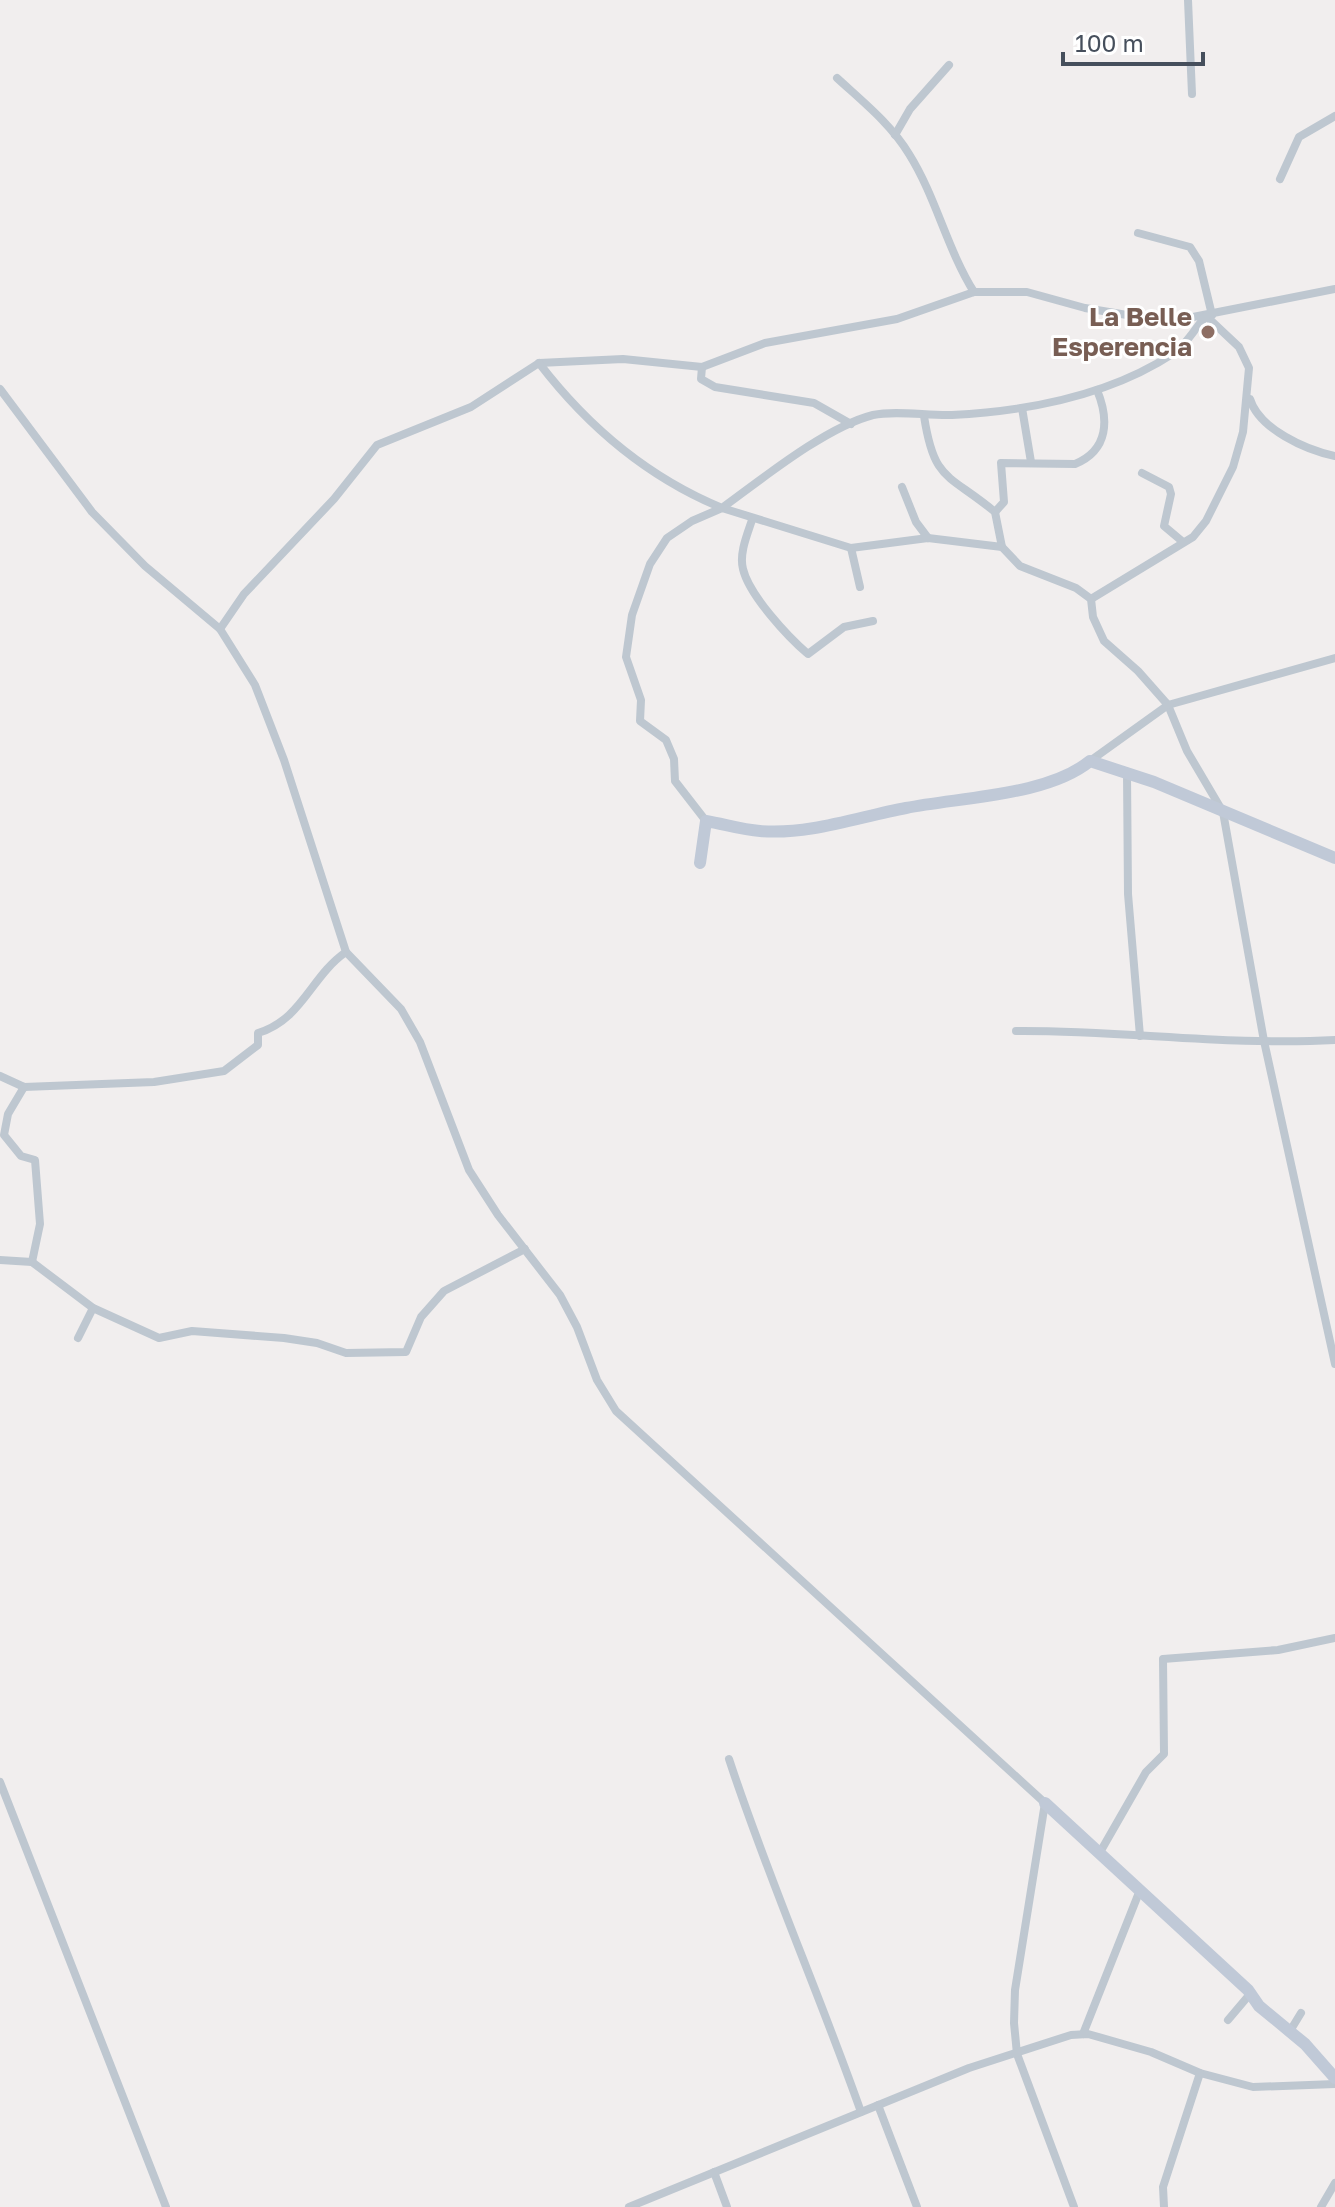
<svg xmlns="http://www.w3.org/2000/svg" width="1335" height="2207" viewBox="0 0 1335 2207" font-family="'Golos Text',sans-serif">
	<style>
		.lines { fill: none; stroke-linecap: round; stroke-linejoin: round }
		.street { stroke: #bec7d0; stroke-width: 8 }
		.secondary { stroke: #c0c9d7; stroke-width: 12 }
		.education-dot { fill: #8d6e63; stroke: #fff; stroke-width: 3 }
		.labels { text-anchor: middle; stroke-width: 6; stroke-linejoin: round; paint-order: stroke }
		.education-label { font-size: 26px; font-weight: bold; fill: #785e54; stroke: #fff; text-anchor: end }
	</style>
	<rect width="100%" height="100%" fill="#f1eeee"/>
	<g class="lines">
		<g class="street">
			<path d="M1188 0 1192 94"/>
			<path d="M837 78C862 101 891 124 909 154 936 197 947 249 974 292"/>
			<path d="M895 135 910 109 949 65"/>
			<path d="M1280 179 1299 137 1335 116"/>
			<path d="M1138 233 1190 247 1199 261 1212 315"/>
			<path d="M539 363 623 359 702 367 765 343 897 319 974 292H1027L1085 308 1139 317 1188 318 1335 289"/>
			<path d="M702 367 701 379 715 387 814 403 851 424"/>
			<path d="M0 389 92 512 145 566 220 629 255 685 284 760 346 952 401 1009 420 1042 469 1170 498 1215 560 1295 577 1327 597 1380 616 1411 1045 1803 1015 1990 1014 2023 1017 2054 1074 2207"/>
			<path d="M1250 399C1259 429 1306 450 1335 456"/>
			<path d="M1022 408 1031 462"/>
			<path d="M924 416C934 482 948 473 995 512L1002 547"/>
			<path d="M1142 473 1169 487 1171 494 1164 526 1183 542"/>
			<path d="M902 487 916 522 928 538"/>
			<path d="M995 512 1004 502 1001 463 1075 464C1109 450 1109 419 1097 390"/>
			<path d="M752 520C747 535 739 554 743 569 749 595 788 637 808 654L844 627 873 621"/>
			<path d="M851 548 860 587"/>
			<path d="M1091 599 1193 537 1206 521 1233 467 1243 432 1249 368 1239 347 1206 316"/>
			<path d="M220 629 244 594 334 499 377 445 471 407 539 363C588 427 647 477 722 508 762 479 826 427 873 415 896 410 928 416 952 415 1029 411 1109 396 1174 353 1186 345 1196 327 1206 316"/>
			<path d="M1090 761 1168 705 1187 751 1223 812 1264 1041 1335 1364"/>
			<path d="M1127 773 1128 894 1140 1036"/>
			<path d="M706 821 675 781 674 759 666 740 640 721 641 700 626 657 632 615 650 564 667 538 692 521 722 508 851 548 928 538 1002 547 1020 566 1076 588 1091 599 1093 617 1104 641 1138 671 1168 705 1335 658"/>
			<path d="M1016 1031C1122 1030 1228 1046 1335 1040"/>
			<path d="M0 1076 24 1087 154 1082 224 1071 258 1045V1033C302 1020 311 976 346 952"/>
			<path d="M0 1260 32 1262 40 1224 35 1160 21 1156 4 1135 8 1114 24 1087"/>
			<path d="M32 1262 93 1308 159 1338 192 1331 284 1338 317 1343 346 1353 406 1352 421 1317 444 1291 525 1249"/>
			<path d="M78 1338 93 1308"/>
			<path d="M729 1759C768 1878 819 1993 861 2112"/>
			<path d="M0 1782 166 2207"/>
			<path d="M1099 1854 1146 1772 1164 1754 1163 1659 1278 1650 1335 1638"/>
			<path d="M1228 2020 1250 1994"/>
			<path d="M1290 2031 1301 2013"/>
			<path d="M1083 2034 1140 1890"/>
			<path d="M878 2105 917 2207"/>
			<path d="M714 2172 727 2207"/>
			<path d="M629 2207 969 2068 1071 2035 1088 2034 1151 2052 1200 2073 1253 2087 1335 2084"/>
			<path d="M1164 2207 1163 2187 1200 2073"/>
			<path d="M1321 2207 1335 2183"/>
		</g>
		<g class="secondary">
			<path d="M700 863 706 821C724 824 742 830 760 831 810 835 858 817 906 808 961 797 1047 796 1090 761L1154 782 1335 858"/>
			<path d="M1045 1803 1248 1990 1259 2006 1305 2044 1335 2078"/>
		</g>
	</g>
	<circle class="education-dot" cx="1208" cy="332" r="8"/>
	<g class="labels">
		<g class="education-label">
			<text x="1192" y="326">La Belle<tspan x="1192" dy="30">Esperencia</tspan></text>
		</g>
	</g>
	<path d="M1063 52v12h140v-12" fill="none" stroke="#464f5c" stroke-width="4"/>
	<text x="1075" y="52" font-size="24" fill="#464f5c" stroke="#ffffff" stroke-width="6" paint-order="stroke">100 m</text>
</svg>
